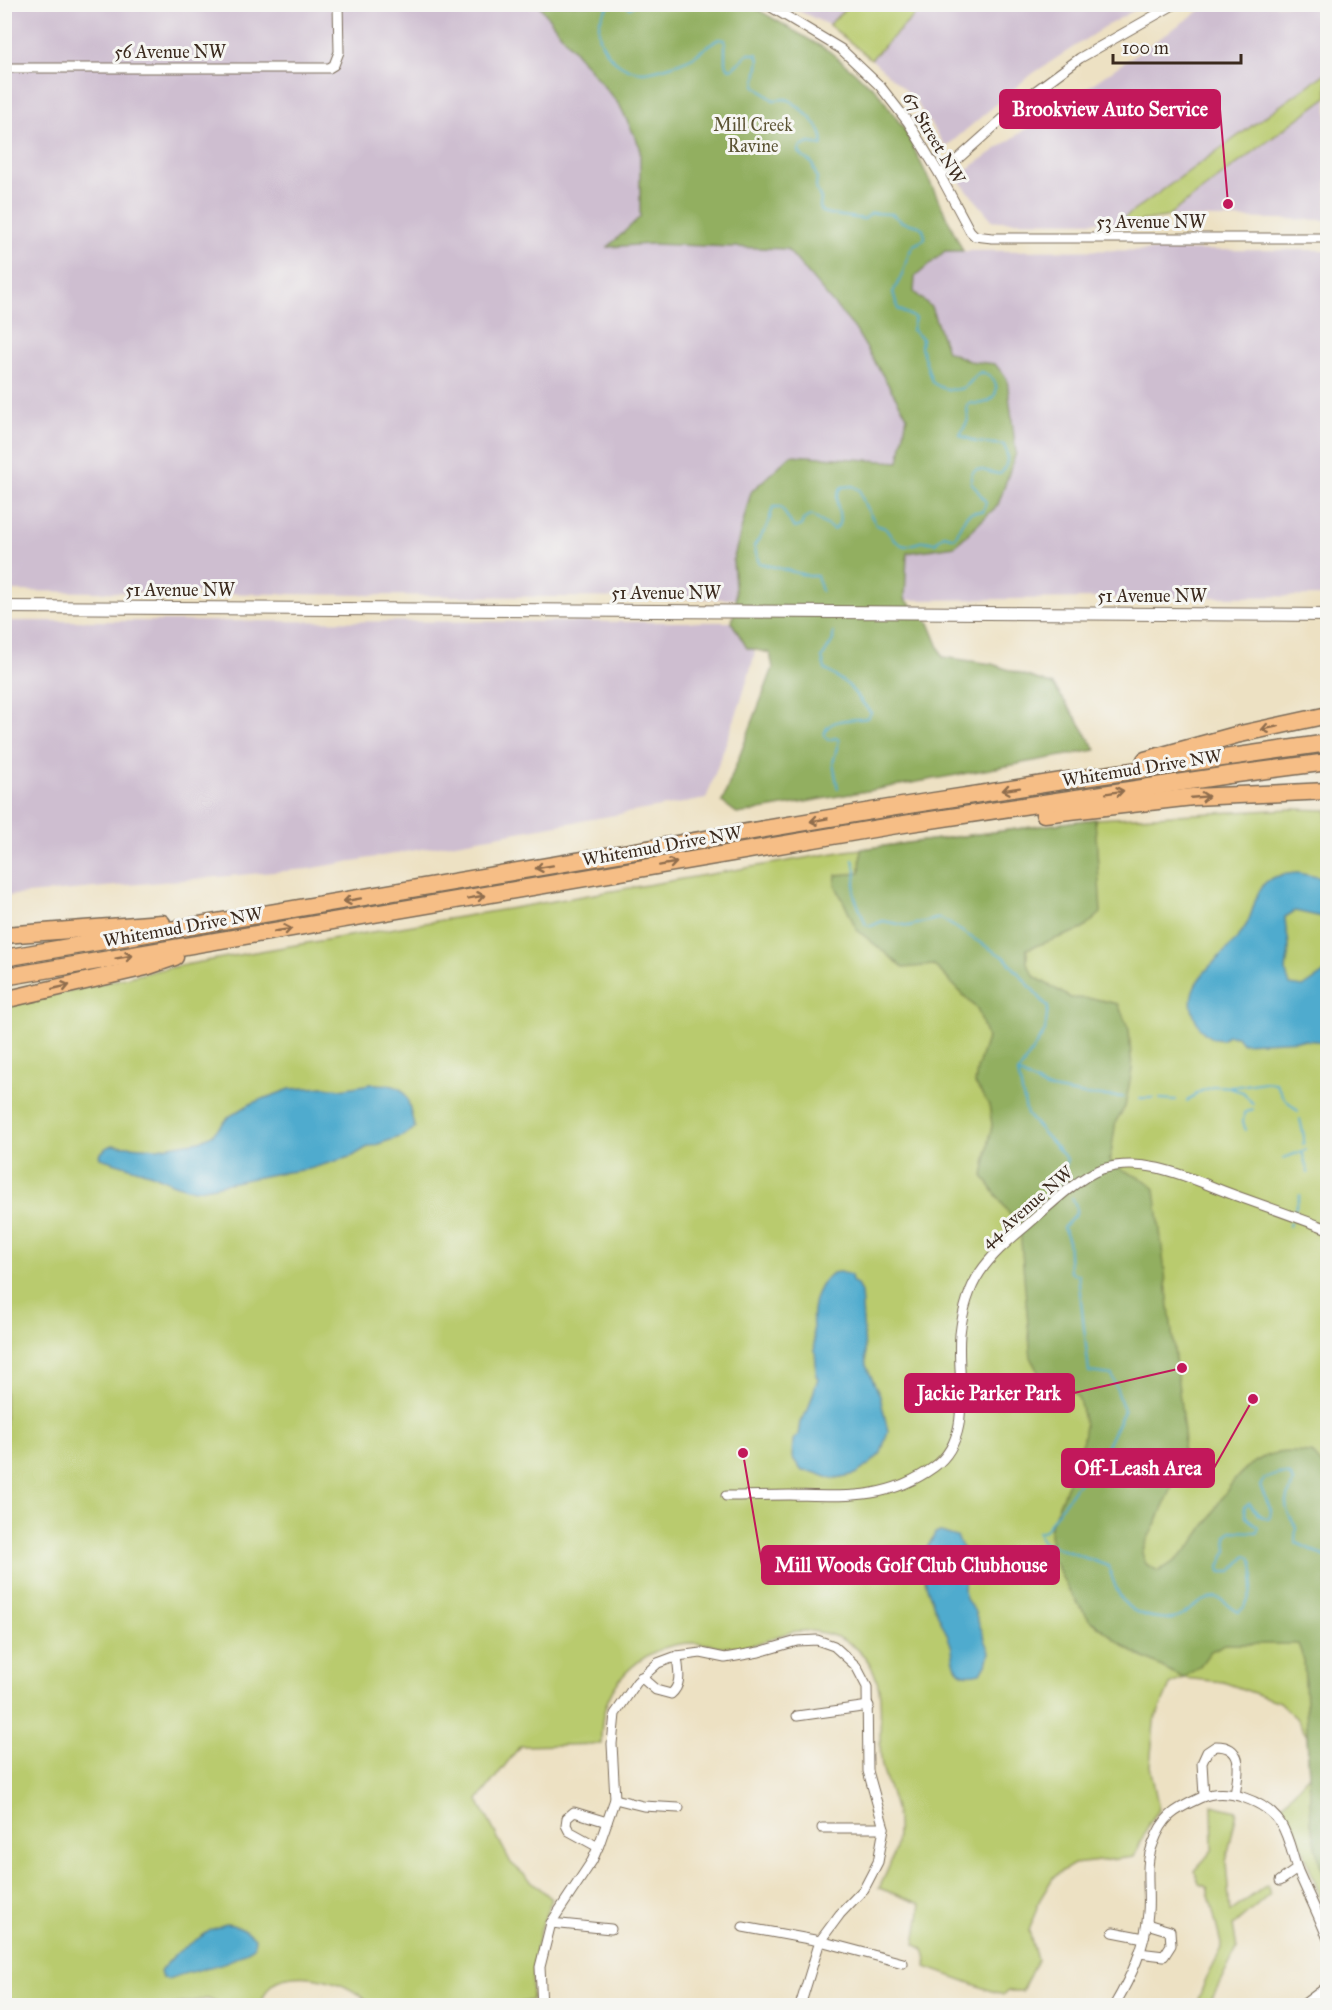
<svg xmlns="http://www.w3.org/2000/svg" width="1332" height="2010" viewBox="0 0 1332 2010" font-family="'IM FELL Great Primer',serif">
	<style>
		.industrial { fill: #cebed0 }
		.green { fill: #b9cb6e; stroke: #7a7a46; stroke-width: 1.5 }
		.forest { fill: #92af61; stroke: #666c40; stroke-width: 1.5 }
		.water { fill: #50abce; stroke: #466a76; stroke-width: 1.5 }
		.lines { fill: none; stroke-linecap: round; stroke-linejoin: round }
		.stream { stroke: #50abce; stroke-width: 2 }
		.minor-casing { stroke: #796a58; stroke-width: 11 }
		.tertiary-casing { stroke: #796a58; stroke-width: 14 }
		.motorway-casing { stroke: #796a58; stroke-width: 19 }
		.minor { stroke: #fff; stroke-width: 9 }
		.tertiary { stroke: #fff; stroke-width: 12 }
		.motorway { stroke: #f6be86; stroke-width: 16 }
		.oneway { stroke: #8f6d4d }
		.labels { text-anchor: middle; stroke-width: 6; stroke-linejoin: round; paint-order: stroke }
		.street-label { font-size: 18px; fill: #3b2a1e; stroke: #f6f6f2 }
		.park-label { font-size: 18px; fill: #5a5232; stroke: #f6f6f2 }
		.leader { fill: none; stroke: #c2185b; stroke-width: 2 }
		.callout-dot { fill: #c2185b; stroke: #f6f6f2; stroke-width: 2 }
		.callout { fill: #c2185b; stroke: #c2185b; stroke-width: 2 }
		.callout-label { font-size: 20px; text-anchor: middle; font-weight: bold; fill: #fff }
	</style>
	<rect width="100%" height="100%" fill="#f6f6f2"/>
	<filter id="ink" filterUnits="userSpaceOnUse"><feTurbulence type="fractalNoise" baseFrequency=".0167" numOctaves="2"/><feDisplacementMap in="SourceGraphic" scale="12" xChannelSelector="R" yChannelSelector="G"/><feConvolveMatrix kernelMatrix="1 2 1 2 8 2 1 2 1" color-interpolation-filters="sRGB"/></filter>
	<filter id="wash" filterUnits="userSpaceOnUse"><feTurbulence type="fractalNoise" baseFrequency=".008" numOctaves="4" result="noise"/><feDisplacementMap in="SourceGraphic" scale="24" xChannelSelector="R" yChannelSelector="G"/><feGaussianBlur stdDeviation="1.35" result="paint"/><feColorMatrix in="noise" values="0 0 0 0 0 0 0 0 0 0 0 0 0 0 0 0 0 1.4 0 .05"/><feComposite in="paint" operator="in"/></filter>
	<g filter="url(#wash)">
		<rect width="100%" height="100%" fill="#ede1c3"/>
		<g class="industrial">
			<path d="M5 5H539L559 32 620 106 640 147V217L609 247 650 244 787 249 855 329 907 416 899 462 791 455 733 561 736 599 5 591Z"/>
			<path d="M786 5H849L829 25Z"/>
			<path d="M925 5H1144L1106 26 1029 76 946 147 912 96 871 59Z"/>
			<path d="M1208 5H1327V72L1114 225 1109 222 993 221 956 177Z"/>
			<path d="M1327 97V220L1166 217Z"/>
			<path d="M1327 250V596L905 600 907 553 955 546 998 505 995 364 969 361 947 351 931 307 914 292 915 277 945 251Z"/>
			<path d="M5 621 758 622 754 657 740 704 706 799 308 869 5 896Z"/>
		</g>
		<g class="green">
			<path d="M849 5V4L925 5 871 59 829 25Z"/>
			<path d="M1327 72V97L1166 217 1114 225Z"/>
			<path d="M1292 809 1327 810V1916L1295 1827 1279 1808 1309 1775 1307 1736 1296 1718 1279 1702 1223 1682 1183 1678 1170 1685 1154 1723 1150 1766 1159 1810 1150 1822 1134 1857 1074 1864 1054 1876 1039 1901 1029 1931 1037 1960 1022 1991H1008L1003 1995 926 1967C928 1955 926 1950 915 1944L921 1904 879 1888C892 1863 902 1838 895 1809 892 1795 885 1781 882 1766 875 1728 891 1688 864 1656 846 1634 810 1626 784 1634 769 1638 756 1646 741 1647 725 1649 710 1643 695 1643 654 1642 614 1672 604 1712 601 1722 601 1734 601 1744L520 1746 478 1800 511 1863 552 1899C537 1934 531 1961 532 2000L511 2006 370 2005C351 1983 308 1970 279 1980 268 1984 264 1996 260 2005H226L207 1999 168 2006 5 2005V1006L158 970 249 953 846 851 1095 819Z"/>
			<path d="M1212 1805 1237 1811 1226 1862 1230 1912 1267 1885 1270 1894 1233 1926 1237 1949 1209 2005H1196L1206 1979 1222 1948 1207 1887 1199 1884 1195 1871 1213 1849Z"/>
		</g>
		<g class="forest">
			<path d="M539 5H750L829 51 877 91 906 132 963 251H945L915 277 914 292 931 307 947 351 969 361 995 364 1007 379 1016 453 998 505 955 546 907 553 905 599 929 623 943 657 992 664 1053 685 1077 719 1096 750 738 814 722 802 773 668 770 653 747 648 732 623 736 599 733 561 751 492 791 455 899 462 907 416 855 329 787 249 650 244 608 247 640 217V147L620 106 559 32Z"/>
			<path d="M1095 819 1101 913 1083 929 1027 949V963L1035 977 1071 998 1096 999 1118 1004 1129 1030 1132 1070 1125 1107 1116 1121 1110 1160C1124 1176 1143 1174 1155 1189L1184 1433 1182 1466 1155 1525 1147 1540 1142 1553 1146 1564 1158 1571C1210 1548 1215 1480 1262 1458 1277 1450 1295 1452 1312 1453L1327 1471V1885L1321 1868 1311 1823 1304 1660 1298 1644H1225L1211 1651 1199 1667 1183 1678 1129 1650 1089 1619 1068 1589 1051 1555 1050 1527 1081 1450 1085 1425 1079 1399 1067 1385 1041 1377 1031 1359 1020 1229 983 1176 992 1125 989 1105 975 1084 977 1069 987 1038 978 1010 934 965 904 968 857 930 835 884 836 875 860 873 861 849Z"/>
		</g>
		<g class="water">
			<path d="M1298 873 1327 879V922L1322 917 1295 911 1285 917C1285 928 1289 937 1289 947 1289 964 1282 966 1290 985L1303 987 1327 971V1042L1303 1040 1242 1043 1237 1036 1228 1035 1222 1040C1209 1039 1202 1033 1197 1022 1178 987 1210 968 1231 945 1237 940 1241 933 1245 927 1254 914 1253 896 1264 884 1272 875 1287 874 1298 873Z"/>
			<path d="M371 1084C412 1083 405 1096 415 1128L403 1136 366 1148 353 1156 309 1169 274 1174 194 1190 174 1184 152 1174 100 1158 99 1155 106 1148 113 1145 157 1148 200 1141 212 1135 230 1116 252 1103 290 1089 324 1087 340 1089Z"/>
			<path d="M840 1272 851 1275 852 1281 857 1285 861 1292 866 1365 880 1396 888 1431 881 1453 871 1463 856 1474 832 1479 813 1472 802 1471 792 1457 793 1440 798 1435 800 1422 808 1410 818 1378 816 1376C818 1343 802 1309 825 1280 830 1274 832 1272 840 1272Z"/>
			<path d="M941 1532 957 1537 966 1555 964 1591 966 1599 974 1610 990 1652 988 1661 981 1673C972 1675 962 1677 956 1667 953 1662 953 1652 951 1645 942 1617 920 1588 924 1558 924 1548 932 1542 935 1533Z"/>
			<path d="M225 1924C239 1925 246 1929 255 1938L254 1946C231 1967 196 1968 168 1979L162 1978 160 1972C164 1965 170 1962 175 1954L211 1930Z"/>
		</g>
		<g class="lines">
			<g class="stream">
				<path d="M612 4C581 28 610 72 644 72 656 71 686 62 696 55 704 49 711 43 719 39L725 40V62L729 69 733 68 748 54H757L759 60 755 86 773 100 786 99 791 101C803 111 826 128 822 145L810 143 800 147 799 152 803 157 812 163 817 178 816 188 821 199 820 207 822 212C835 216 850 217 864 219L872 213 892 214 902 222 919 226 923 229 925 237 922 241 914 245 909 253 902 275 893 292 898 309 915 318 912 330 922 338 921 347 932 382C941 389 956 393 966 386 972 382 974 375 981 372 1006 379 999 409 970 403L967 405 968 420 960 435 976 442 1004 445C1009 454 1008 468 1000 474 989 474 970 460 971 482L986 502 983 512C962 510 964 522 955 538L944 535 935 543 924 541 906 546 902 545 894 540 885 528 876 525C870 512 862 504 860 490L853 486 842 487C828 502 849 518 834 530L811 515 803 520 801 526 794 528 781 507H773L767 527 754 546 759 563 809 576H817L822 591"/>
				<path d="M623 4 630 8 635 4"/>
				<path d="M833 633V640L822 658 825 669 848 685 871 713 867 718C854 721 828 716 824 735L828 740 836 738 839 740 833 763 838 789"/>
				<path d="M853 860 856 870 854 895 866 925 871 926 883 921 909 926 940 918 1005 958 1048 1007 1045 1031 1018 1073 1027 1115 1067 1159 1061 1179 1063 1188"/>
				<path d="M1018 1073 1046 1088 1084 1095 1124 1097"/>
				<path d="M1229 1088 1243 1092 1253 1104"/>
				<path d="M1140 1098H1154"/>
				<path d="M1160 1099 1176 1100"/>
				<path d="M1187 1101 1199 1092 1215 1086 1233 1087 1264 1082 1276 1083 1283 1097 1298 1111"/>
				<path d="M1300 1119 1304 1137 1303 1144"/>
				<path d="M1246 1130 1243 1123 1244 1113 1253 1109"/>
				<path d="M1302 1151 1308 1173"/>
				<path d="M1283 1158 1306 1150"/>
				<path d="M1072 1198 1076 1206V1214L1063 1228 1068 1238 1070 1272 1078 1275 1089 1372 1112 1375 1124 1411 1095 1470 1082 1478 1045 1530 1038 1532 1040 1538 1044 1543 1108 1566C1119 1597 1123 1614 1159 1618 1163 1618 1169 1620 1173 1619 1188 1616 1198 1598 1215 1598 1224 1598 1230 1609 1239 1612 1252 1602 1259 1569 1249 1556H1246L1231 1572H1220L1219 1566 1227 1551 1226 1536 1231 1531 1257 1532 1258 1527 1246 1517 1244 1507 1249 1503 1259 1515 1268 1519 1270 1517 1271 1510 1260 1486 1264 1479 1279 1474 1290 1475 1293 1482C1286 1506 1281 1504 1296 1527L1295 1542 1328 1558"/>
				<path d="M1294 1212 1300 1195"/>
				<path d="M1289 1226 1290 1222"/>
				<path d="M1328 1815 1325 1824 1328 1828"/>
			</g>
		</g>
	</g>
	<g filter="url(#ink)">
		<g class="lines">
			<g class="minor-casing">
				<g id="minor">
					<path d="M766 4 841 49 880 86 908 122 940 175 970 231 975 236 992 238H1328"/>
					<path d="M4 68H329L334 65 339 52 338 4"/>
					<path d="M940 175 1026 98 1080 58 1175 4"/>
					<path d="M726 1496C747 1496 769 1495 790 1495 843 1496 887 1501 934 1467 975 1437 956 1378 960 1334 966 1280 985 1260 1026 1226 1046 1209 1078 1177 1102 1169 1147 1155 1193 1180 1234 1195 1265 1206 1296 1217 1328 1229"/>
					<path d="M641 1677 656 1690 671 1694C683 1684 678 1669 677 1656"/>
					<path d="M797 1716 869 1706"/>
					<path d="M1204 1796 1202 1763 1207 1752 1216 1746C1246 1746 1238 1774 1235 1795"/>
					<path d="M615 1799 643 1806 679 1808"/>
					<path d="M822 1828H884"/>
					<path d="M598 1847 569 1831 566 1825 567 1818 574 1812 607 1822"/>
					<path d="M1280 1881 1297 1869"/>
					<path d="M551 1923 611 1929"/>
					<path d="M743 1927 820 1941 903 1963"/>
					<path d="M1113 1932 1144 1938"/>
					<path d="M1139 1953 1164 1956 1171 1945 1170 1931 1147 1924"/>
					<path d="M542 2006 540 1967 551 1923 592 1861 599 1845 615 1799 612 1744 615 1714 637 1682 658 1663 677 1656 701 1653 725 1658 759 1652 797 1641 817 1640 834 1646 856 1666 867 1687 868 1771 884 1828 878 1862 864 1889 840 1914 820 1941 800 2006"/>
					<path d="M1114 2006C1131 1977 1146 1946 1148 1912 1150 1889 1144 1865 1153 1844 1163 1816 1174 1810 1200 1798 1226 1786 1266 1801 1281 1824 1290 1839 1292 1856 1298 1871 1308 1894 1319 1916 1328 1939"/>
					<path d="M1300 2006 1304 2004 1328 1986"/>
				</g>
			</g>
			<g class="tertiary-casing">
				<path id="tertiary" d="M4 607 1328 615"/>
			</g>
			<g class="motorway-casing">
				<g id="motorway">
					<path d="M1145 760 1236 735 1328 715"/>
					<path d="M1044 814 1193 797 1328 791"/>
					<path d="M4 935 162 923"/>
					<path d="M4 958 889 808 1069 780 1328 743"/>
					<path d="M4 977 891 826 1229 775 1328 762"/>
					<path d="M4 1000 146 967 175 957"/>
				</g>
			</g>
			<use href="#minor" class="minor"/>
			<use href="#tertiary" class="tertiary"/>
			<use href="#motorway" class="motorway"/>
		</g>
		<defs><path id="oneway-shaft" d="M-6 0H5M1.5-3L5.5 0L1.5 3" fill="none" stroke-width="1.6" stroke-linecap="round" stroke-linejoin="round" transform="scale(1.5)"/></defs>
		<g class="oneway">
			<use href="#oneway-shaft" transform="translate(1270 728) rotate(168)"/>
			<use href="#oneway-shaft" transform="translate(1011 789) rotate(171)"/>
			<use href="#oneway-shaft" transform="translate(1115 792) rotate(-9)"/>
			<use href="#oneway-shaft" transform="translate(1200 797) rotate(-5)"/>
			<use href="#oneway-shaft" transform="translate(819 820) rotate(170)"/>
			<use href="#oneway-shaft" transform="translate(668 864) rotate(-10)"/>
			<use href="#oneway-shaft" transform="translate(544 867) rotate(170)"/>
			<use href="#oneway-shaft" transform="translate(476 897) rotate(-10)"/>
			<use href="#oneway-shaft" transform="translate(352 900) rotate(170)"/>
			<use href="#oneway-shaft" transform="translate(283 930) rotate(-9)"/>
			<use href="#oneway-shaft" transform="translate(124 957) rotate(-10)"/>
			<use href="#oneway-shaft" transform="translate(61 987) rotate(-13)"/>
		</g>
	</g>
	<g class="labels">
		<g class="street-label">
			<text x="170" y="58">56 Avenue NW</text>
			<text transform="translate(934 138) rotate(59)" y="6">67 Street NW</text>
			<text x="1151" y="228">53 Avenue NW</text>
			<text x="180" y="596">51 Avenue NW</text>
			<text x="666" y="599">51 Avenue NW</text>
			<text x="1152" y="602">51 Avenue NW</text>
			<text transform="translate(1142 768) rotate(-9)" y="6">Whitemud Drive NW</text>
			<text transform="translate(662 846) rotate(-10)" y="6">Whitemud Drive NW</text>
			<text transform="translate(183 927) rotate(-10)" y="6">Whitemud Drive NW</text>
			<text transform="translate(1027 1207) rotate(-41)" y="6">44 Avenue NW</text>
		</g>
		<g class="park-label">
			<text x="753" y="131">Mill Creek<tspan x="753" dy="21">Ravine</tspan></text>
		</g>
	</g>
	<path class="leader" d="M1228 204L1220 109M1182 1368L1074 1393M1253 1399L1214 1468M743 1453L762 1565"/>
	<g class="callout-dot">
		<circle cx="1228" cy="204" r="6"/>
		<circle cx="1182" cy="1368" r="6"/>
		<circle cx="1253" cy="1399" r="6"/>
		<circle cx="743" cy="1453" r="6"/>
	</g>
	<g class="callout">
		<rect x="1000" y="90" width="220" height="38" rx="6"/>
		<rect x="905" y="1374" width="169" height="38" rx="6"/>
		<rect x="1062" y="1449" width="152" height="38" rx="6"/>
		<rect x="762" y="1546" width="297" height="38" rx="6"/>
	</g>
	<g class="callout-label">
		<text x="1110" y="116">Brookview Auto Service</text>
		<text x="989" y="1400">Jackie Parker Park</text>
		<text x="1138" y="1475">Off-Leash Area</text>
		<text x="911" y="1572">Mill Woods Golf Club Clubhouse</text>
	</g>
	<rect width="1332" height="2010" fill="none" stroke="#f6f6f2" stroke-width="24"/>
	<path d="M1113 54v9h128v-9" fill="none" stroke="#3b2a1e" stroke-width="3"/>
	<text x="1122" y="54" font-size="18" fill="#3b2a1e" stroke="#f6f6f2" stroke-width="4.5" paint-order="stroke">100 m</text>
</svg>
